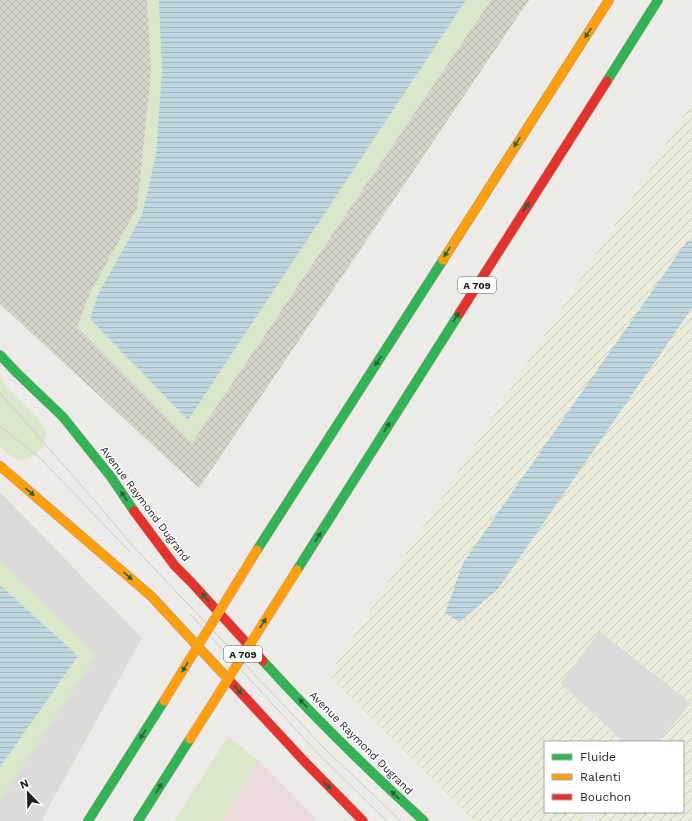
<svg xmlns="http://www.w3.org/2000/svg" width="692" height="821" viewBox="0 0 692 821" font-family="'Work Sans',sans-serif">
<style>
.residential{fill:#dcdbd9}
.commercial{fill:#eadddb}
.construction{fill:url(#construction-cross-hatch)}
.farmland{fill:url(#farmland-furrows)}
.grass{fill:#dae7ca}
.water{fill:url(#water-rules)}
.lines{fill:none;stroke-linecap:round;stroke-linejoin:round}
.fast-casing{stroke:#a19887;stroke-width:10}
.slow-casing{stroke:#a19887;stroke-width:10}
.jam-casing{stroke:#a19887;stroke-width:10}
.fast{stroke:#30b455;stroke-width:9}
.slow{stroke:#ff9f0a;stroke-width:9}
.jam{stroke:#e5322d;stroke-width:9}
.tram{stroke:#cbcbca;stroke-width:1}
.slow-bridge-casing{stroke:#bfa2aa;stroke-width:10;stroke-linecap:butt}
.slow-bridge{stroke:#ff9f0a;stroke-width:9}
.oneway{fill:#276237}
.labels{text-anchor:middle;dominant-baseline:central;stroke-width:3;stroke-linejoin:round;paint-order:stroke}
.shield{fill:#fff;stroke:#626262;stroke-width:1}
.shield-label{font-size:10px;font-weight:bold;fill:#1f1f1f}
.street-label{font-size:11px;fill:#1f1f1f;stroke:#fff}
</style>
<defs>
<pattern id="construction-cross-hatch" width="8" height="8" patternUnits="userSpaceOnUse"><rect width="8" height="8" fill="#d6d5ca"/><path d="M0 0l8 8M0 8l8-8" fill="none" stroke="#b7b6ad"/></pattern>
<pattern id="farmland-furrows" width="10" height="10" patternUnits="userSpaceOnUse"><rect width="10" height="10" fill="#ebecdc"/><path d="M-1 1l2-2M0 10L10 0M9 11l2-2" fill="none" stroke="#c9cabc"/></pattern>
<pattern id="water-rules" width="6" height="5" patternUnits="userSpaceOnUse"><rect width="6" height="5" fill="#bed7de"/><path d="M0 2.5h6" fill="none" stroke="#a3b8be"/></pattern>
</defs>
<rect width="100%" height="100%" fill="#edebe8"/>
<g class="residential">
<polygon points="0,492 142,638 41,821 0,821"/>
<polygon points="599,631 691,703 659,742 623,742 560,683"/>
</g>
<polygon class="commercial" points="258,760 315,818 319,821 222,821"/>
<polygon class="construction" points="0,0 529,0 199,488 0,304"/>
<polygon class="farmland" points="692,103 692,821 595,821 602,812 683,812 683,742 659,742 691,703 600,631 561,683 623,742 545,742 545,812 587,812 580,821 475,821 329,675"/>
<g class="grass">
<polygon points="147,0 491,0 192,443 77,327 90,293 137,208 151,72"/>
<polygon points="0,377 6,386 39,419 46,431 43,447 38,453 30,458 21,460 15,458 8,454 0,446"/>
<polygon points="0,560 97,655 0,801"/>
<polygon points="228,737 258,760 222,821 174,821"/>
</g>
<g class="water">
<polygon points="159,0 466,0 188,420 90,319 97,297 142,215 156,155 162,70"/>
<polygon points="687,241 692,241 692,308 498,589 460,622 445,613 463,563"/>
<polygon points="0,585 78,656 0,767"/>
</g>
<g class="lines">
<g class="fast-casing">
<g id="fast">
<polyline points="607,81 658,0"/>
<polyline points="0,355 17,373 63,417 111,477 134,511"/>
<polyline points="257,550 443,260"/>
<polyline points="297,570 459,314"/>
<path d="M263 661C314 717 368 770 424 821"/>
<polyline points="88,821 164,701"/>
<polyline points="138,821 190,739"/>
</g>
</g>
<g class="slow-casing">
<g id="slow">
<polyline points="443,260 609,0"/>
<polyline points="0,466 151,596 229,680"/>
</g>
</g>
<g class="jam-casing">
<g id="jam">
<polyline points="459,314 607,81"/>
<polyline points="134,511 175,566 191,582 263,661"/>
<polyline points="229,680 304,761 363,821"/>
</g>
</g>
<use href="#fast" class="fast"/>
<use href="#slow" class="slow"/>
<use href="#jam" class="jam"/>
<g class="tram">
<polyline points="0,393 95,501 131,544 327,751 401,821"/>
<polyline points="0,426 41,459 130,552"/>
<polyline points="190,614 321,757 387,821"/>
</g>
<g class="slow-bridge-casing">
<g id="slow-bridge">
<polyline points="164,701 257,550"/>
<polyline points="190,739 297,570"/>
</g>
</g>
<use href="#slow-bridge" class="slow-bridge"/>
</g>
<defs><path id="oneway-solid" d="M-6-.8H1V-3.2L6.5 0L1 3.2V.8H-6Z"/></defs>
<g class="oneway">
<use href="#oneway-solid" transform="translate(588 33) rotate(123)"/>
<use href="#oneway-solid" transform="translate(517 142) rotate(123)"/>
<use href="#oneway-solid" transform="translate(526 207) rotate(-57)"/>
<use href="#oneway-solid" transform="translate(447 252) rotate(122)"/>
<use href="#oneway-solid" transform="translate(456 317) rotate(-58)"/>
<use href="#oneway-solid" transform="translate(378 361) rotate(123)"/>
<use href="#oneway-solid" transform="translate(387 427) rotate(-58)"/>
<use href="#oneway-solid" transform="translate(30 492) rotate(41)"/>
<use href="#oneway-solid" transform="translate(124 496) rotate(-124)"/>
<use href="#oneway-solid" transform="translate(318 537) rotate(-58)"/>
<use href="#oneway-solid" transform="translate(128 576) rotate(41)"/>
<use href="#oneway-solid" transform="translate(205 597) rotate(-132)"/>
<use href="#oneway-solid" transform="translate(263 623) rotate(-58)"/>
<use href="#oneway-solid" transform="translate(185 667) rotate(122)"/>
<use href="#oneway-solid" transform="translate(238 690) rotate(47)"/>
<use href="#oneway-solid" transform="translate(303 703) rotate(-134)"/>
<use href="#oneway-solid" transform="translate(143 734) rotate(122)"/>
<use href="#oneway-solid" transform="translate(327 785) rotate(46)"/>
<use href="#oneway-solid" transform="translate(159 788) rotate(-58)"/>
<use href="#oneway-solid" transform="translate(395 795) rotate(-137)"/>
</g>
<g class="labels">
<g class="shield">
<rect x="458" y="277" width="38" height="16" rx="3"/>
<rect x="224" y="646" width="38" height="16" rx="3"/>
</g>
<g class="shield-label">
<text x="477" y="285">A 709</text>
<text x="243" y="654">A 709</text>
</g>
<g class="street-label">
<text transform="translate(145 504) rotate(53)">Avenue Raymond Dugrand</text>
<text transform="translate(361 743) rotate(45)">Avenue Raymond Dugrand</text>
</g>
</g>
<rect x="544" y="741" width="140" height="72" fill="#ffffff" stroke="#a5a5a5"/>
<rect x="552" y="754" width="20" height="6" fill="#30b455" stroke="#a5a5a5"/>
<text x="580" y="761" font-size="12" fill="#1f1f1f">Fluide</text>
<rect x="552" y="774" width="20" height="6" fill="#ff9f0a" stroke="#a5a5a5"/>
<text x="580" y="781" font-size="12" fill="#1f1f1f">Ralenti</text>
<rect x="552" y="794" width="20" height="6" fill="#e5322d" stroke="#a5a5a5"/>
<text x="580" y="801" font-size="12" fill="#1f1f1f">Bouchon</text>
<g transform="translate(28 793) rotate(337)" stroke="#ffffff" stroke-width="3" paint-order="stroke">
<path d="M0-3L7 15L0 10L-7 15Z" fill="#1f1f1f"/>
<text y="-6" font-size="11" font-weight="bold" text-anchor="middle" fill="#1f1f1f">N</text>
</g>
</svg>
